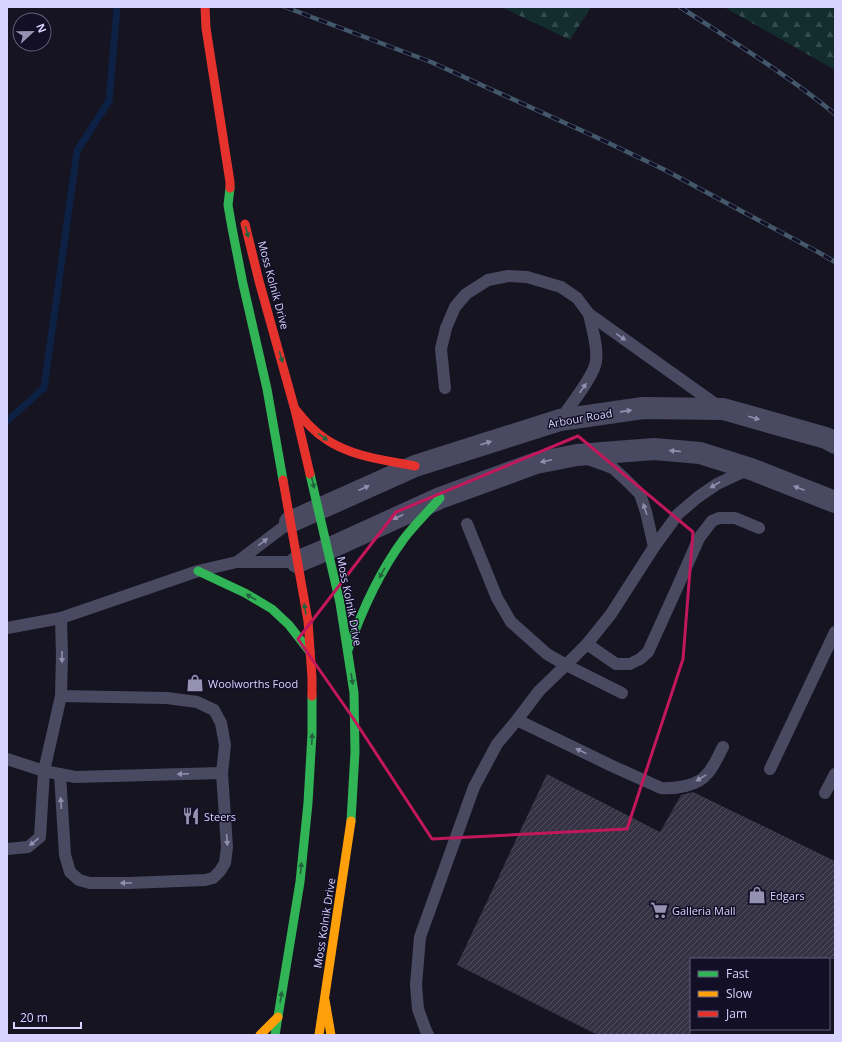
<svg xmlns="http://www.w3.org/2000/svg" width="842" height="1042" viewBox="0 0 842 1042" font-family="'Open Sans',sans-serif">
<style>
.forest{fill:url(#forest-firs)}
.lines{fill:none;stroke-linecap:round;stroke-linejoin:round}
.stream{stroke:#0d2144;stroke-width:7}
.building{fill:url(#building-hatch)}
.lane{stroke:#4a4962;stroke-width:12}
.street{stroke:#4a4962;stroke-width:22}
.fast{stroke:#30b455;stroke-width:9}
.slow{stroke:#ff9f0a;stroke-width:9}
.jam{stroke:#e5322d;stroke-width:9}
.rail-casing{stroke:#43596b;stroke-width:4.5}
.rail{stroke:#130f26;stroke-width:3;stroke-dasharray:9;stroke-linecap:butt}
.oneway{fill:#22623e}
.oneway2{fill:#928eb0}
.marked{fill:none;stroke:#c2185b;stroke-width:3;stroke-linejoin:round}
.labels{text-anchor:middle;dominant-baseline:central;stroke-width:3;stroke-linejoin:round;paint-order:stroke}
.street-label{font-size:11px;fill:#d9d4ff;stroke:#130f26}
.poi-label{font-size:11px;fill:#d9d4ff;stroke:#130f26;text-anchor:start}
</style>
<defs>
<pattern id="forest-firs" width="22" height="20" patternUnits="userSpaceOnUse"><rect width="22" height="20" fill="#132c2d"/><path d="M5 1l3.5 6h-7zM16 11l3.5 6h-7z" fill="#354a4c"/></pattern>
<pattern id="building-hatch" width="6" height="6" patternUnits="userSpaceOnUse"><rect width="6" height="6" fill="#343243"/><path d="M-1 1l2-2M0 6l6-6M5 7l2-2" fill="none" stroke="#514f5f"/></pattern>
</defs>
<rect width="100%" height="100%" fill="#161421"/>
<g class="forest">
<polygon points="501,7 591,7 570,40"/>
<polygon points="724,7 835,7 835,70"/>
</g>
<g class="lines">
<polyline class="stream" points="7,421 44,388 77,151 109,101 117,7"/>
</g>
<polygon class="building" points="547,774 660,832 681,795 693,792 835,861 835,959 691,959 691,1035 598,1035 457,965"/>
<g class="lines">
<g class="lane">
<polyline points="445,388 441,349 446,328 455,307 466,294 488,280 508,276 527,277 561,287 577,298 589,314 718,406"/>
<path d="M560 420C569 407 595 375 596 361 598 346 592 329 589 314"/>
<polyline points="588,459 613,468 626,480 640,494 646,512 654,547"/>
<polyline points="467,524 497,598 511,622 547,654 566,665 587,644 611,614 654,547 678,514 698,497 717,484 749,469"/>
<polyline points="237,562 290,522"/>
<polyline points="7,628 61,618 198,571 237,562 297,562"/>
<polyline points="587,644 616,664 630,664 640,659 648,652 681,579 699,538 712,521 719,518 735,518 759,528"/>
<path d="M517 720 610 765 661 788C675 789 698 786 707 774 714 767 718 756 723 747"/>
<polyline points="7,759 44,771 61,696 62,655 61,618"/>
<polyline points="770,769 835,632"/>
<polyline points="60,774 65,855 70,872 79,880 90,883 129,883 205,880 213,878 220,871 225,863 227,847 222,773 225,745 221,723 214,710 197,702 167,698 61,696"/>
<polyline points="825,793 835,774"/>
<polyline points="7,849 28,847 40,837 44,771 75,777 222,773"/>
<polyline points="428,1035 426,1031 418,1009 416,985 420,937 474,787 497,744 517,720 539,691 566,665 622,693"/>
</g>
<g class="street">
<polyline points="290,522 415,466 560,420 643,408 723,409 826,438 835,443"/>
<polyline points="297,562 328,549 440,498 536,463 577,455 654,449 700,453 751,469 835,502"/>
</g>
<g class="fast">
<polyline points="230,188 228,205 232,228 243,284 267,389 283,480"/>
<polyline points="310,474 340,603 354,693 355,752 351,821"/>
<polyline points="198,571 245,593 272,609 289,625 310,652"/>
<path d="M348 650C362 610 378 574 403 540 414 525 428 512 440 498"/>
<polyline points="275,1035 300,882 308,803 312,734 312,696"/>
</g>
<g class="slow">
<polyline points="325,1000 331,1035"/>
<polyline points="260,1035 278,1017"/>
<polyline points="319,1035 351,821"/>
</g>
<g class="jam">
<polyline points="205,7 206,28 230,182 230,188"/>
<polyline points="245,224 259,281 295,410 310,474"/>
<path d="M296 410C305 421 314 432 327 440 353 457 385 460 415 466"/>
<polyline points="283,480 308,621 312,678 312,696"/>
</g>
<g class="rail-casing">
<g id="rail">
<polyline points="285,7 431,62 598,138 663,169 818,252 835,262"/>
<path d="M680 7C732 41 786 74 835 114"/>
</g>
</g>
<use href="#rail" class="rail"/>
</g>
<defs><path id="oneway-solid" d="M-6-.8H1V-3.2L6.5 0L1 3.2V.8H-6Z"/></defs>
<g class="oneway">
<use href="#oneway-solid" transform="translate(247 232) rotate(76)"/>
<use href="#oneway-solid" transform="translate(281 357) rotate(74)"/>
<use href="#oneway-solid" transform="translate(323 437) rotate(36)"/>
<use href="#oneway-solid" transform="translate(313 483) rotate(77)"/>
<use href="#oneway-solid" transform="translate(382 573) rotate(119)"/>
<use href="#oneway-solid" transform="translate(251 597) rotate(-150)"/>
<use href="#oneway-solid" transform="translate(305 609) rotate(-100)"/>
<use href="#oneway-solid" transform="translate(352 679) rotate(81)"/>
<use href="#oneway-solid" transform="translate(312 739) rotate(-87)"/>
<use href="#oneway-solid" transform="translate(301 868) rotate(-85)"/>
<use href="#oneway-solid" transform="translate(281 997) rotate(-81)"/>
</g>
<g class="oneway2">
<use href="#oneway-solid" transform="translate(621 337) rotate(35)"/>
<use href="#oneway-solid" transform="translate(583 388) rotate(-55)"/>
<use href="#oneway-solid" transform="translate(626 411) rotate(-8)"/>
<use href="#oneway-solid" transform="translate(754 418) rotate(16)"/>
<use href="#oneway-solid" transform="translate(486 443) rotate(-18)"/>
<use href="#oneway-solid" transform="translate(675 451) rotate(-175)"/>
<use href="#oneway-solid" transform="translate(546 461) rotate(168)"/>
<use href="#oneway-solid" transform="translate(715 485) rotate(149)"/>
<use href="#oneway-solid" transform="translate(364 488) rotate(-24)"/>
<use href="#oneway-solid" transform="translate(799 488) rotate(-159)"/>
<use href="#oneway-solid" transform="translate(645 509) rotate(-108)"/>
<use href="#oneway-solid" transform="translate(398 517) rotate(155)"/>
<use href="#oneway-solid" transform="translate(263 542) rotate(-37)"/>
<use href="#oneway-solid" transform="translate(62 657) rotate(90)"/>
<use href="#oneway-solid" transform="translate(581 751) rotate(-154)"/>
<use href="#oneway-solid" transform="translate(183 774) rotate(178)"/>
<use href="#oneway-solid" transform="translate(701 778) rotate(148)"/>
<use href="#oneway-solid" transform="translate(61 803) rotate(-94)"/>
<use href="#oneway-solid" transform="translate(227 840) rotate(86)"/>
<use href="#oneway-solid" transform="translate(34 842) rotate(141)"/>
<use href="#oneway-solid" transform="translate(126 883) rotate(180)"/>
</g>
<path class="marked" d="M578 436 693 532 683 659 627 829 432 839 353 718 298 639 396 512Z"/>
<defs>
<g id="shop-bare" transform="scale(1.38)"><path d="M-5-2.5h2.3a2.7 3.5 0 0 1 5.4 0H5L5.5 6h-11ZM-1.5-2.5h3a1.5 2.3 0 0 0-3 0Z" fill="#9591b1" stroke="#130f26" stroke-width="2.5" paint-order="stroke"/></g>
<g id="restaurant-bare" transform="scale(1.38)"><path d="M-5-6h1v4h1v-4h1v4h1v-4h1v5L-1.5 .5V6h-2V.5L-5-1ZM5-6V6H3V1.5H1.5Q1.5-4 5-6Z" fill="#9591b1" stroke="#130f26" stroke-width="2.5" paint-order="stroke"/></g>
<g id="supermarket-bare" transform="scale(1.38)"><path d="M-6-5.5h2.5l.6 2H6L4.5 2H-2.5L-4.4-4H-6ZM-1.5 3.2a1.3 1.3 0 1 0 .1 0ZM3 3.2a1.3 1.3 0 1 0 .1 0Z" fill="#9591b1" stroke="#130f26" stroke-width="2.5" paint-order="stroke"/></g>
</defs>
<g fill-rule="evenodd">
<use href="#shop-bare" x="195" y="683"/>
<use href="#restaurant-bare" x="191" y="816"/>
<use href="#shop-bare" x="757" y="895"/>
<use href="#supermarket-bare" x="659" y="910"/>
</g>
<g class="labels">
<g class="street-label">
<text transform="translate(274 285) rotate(75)">Moss Kolnik Drive</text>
<text transform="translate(580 418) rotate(-10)">Arbour Road</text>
<text transform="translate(350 601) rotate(79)">Moss Kolnik Drive</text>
<text transform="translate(324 923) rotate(-81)">Moss Kolnik Drive</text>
</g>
<g class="poi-label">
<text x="208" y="683">Woolworths Food</text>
<text x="204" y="816">Steers</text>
<text x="770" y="895">Edgars</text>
<text x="672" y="910">Galleria Mall</text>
</g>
</g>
<rect width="842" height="1042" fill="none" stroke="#d9d4ff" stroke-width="16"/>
<rect x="690" y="958" width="140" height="72" fill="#130f26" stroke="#625e7d"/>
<rect x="698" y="971" width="20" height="6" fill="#30b455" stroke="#625e7d"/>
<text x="726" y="978" font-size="12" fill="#d9d4ff">Fast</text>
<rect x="698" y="991" width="20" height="6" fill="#ff9f0a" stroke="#625e7d"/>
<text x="726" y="998" font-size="12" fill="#d9d4ff">Slow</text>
<rect x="698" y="1011" width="20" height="6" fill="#e5322d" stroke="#625e7d"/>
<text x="726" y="1018" font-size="12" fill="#d9d4ff">Jam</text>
<g transform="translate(32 32) rotate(68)"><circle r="19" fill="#130f26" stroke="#625e7d"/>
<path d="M0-3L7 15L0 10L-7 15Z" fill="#9591b1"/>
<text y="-6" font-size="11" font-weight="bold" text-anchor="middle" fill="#d9d4ff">N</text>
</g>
<path d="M14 1022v6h67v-6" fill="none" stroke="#d9d4ff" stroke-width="2"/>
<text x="20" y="1022" font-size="12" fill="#d9d4ff" stroke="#130f26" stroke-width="3" paint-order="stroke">20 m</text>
</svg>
